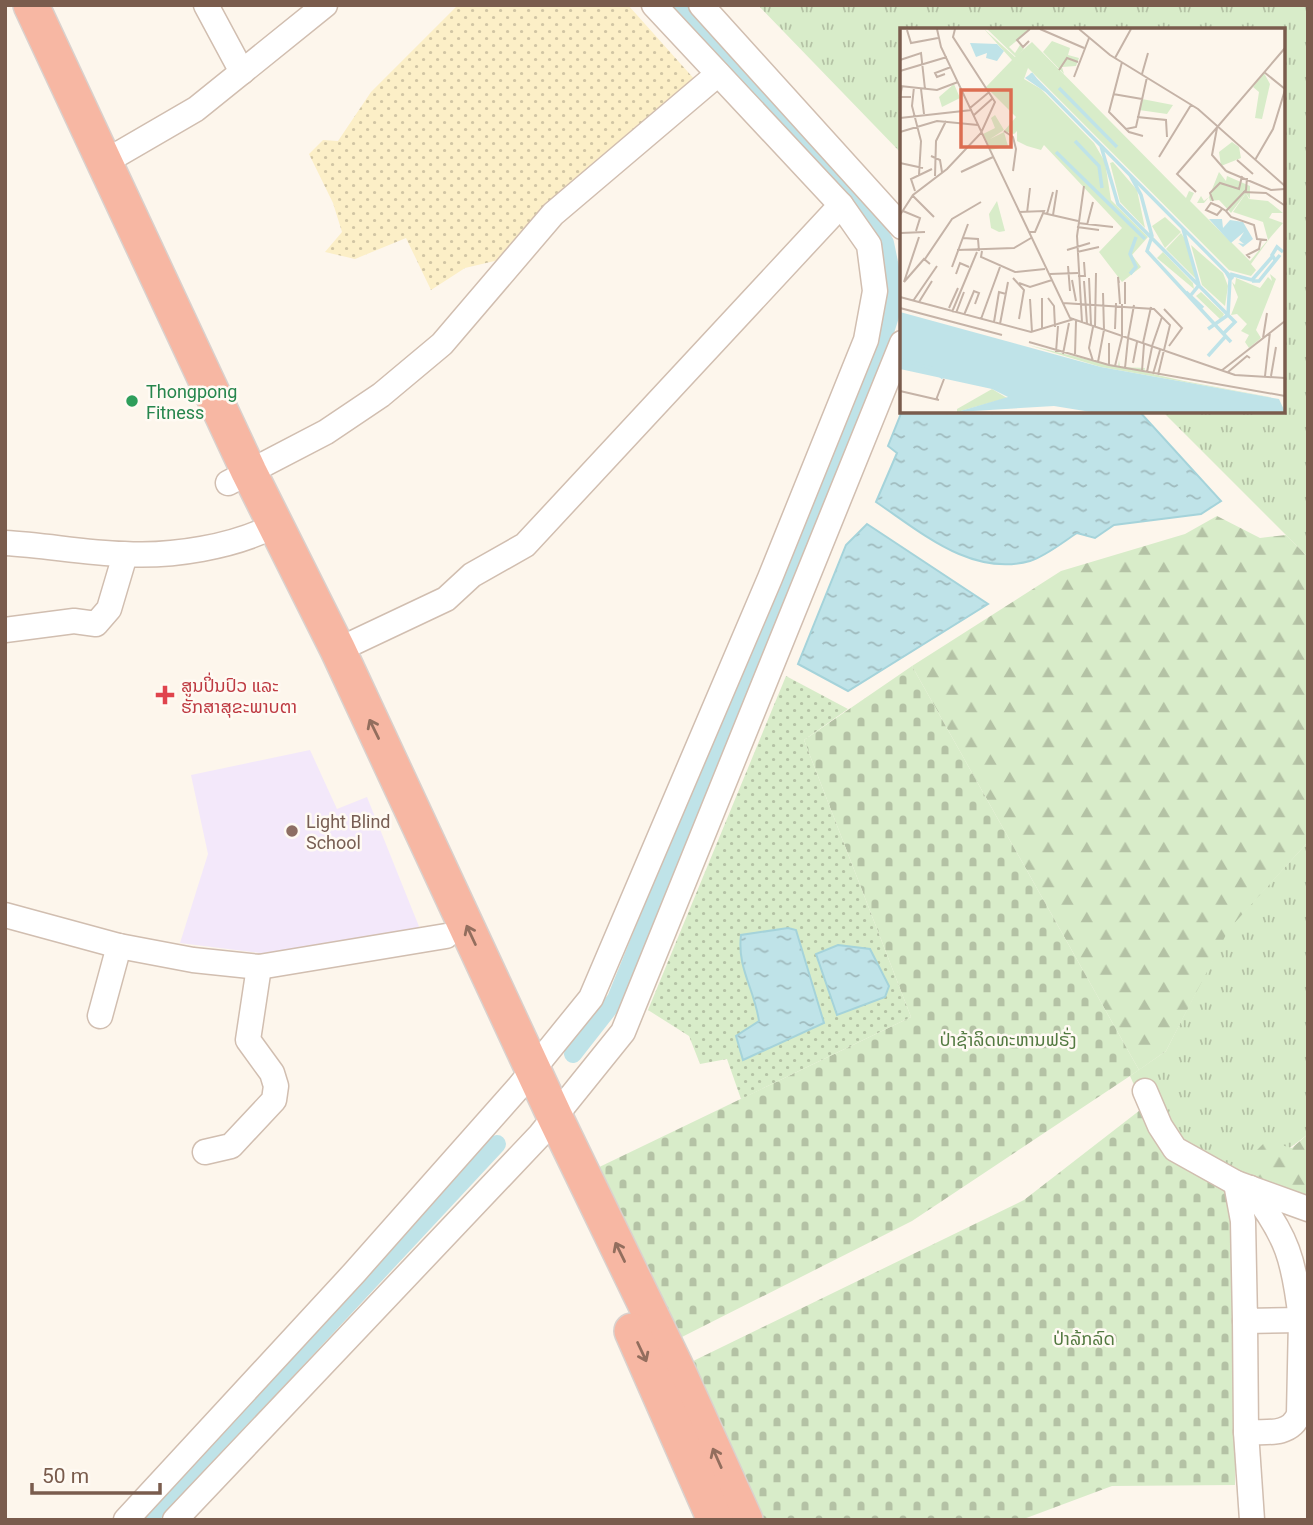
<svg xmlns="http://www.w3.org/2000/svg" width="1313" height="1525" viewBox="0 0 1313 1525" font-family="Roboto,'Noto Sans Lao',sans-serif">
<style>
.education{fill:#f3e8fa}
.grass{fill:url(#grass-tufts)}
.forest{fill:url(#forest-firs)}
.sand{fill:url(#sand-dots)}
.cemetery{fill:url(#cemetery-stones)}
.garden{fill:url(#garden-dots)}
.water{fill:url(#water-ripples);stroke:#a5d3da;stroke-width:2}
.lines{fill:none;stroke-linecap:round;stroke-linejoin:round}
.canal{stroke:#bfe3e8;stroke-width:18}
.minor-casing{stroke:#d1beb0;stroke-width:27}
.highway-casing{stroke:#dad1cd;stroke-width:38}
.minor{stroke:#fff;stroke-width:24}
.highway{stroke:#f7b7a3;stroke-width:35}
.oneway{stroke:#936e5e}
.leisure-dot{fill:#2e9e5b;stroke:#fffaf3;stroke-width:2.5}
.health-dot{fill:#e0444e;stroke:#fffaf3;stroke-width:2.5}
.education-dot{fill:#8d6e63;stroke:#fffaf3;stroke-width:2.5}
.labels{text-anchor:middle;dominant-baseline:central;stroke-width:5;stroke-linejoin:round;paint-order:stroke}
.leisure-label{font-size:18px;fill:#27864d;stroke:#fffaf3;text-anchor:start}
.health-label{font-size:18px;fill:#be3a42;stroke:#fffaf3;text-anchor:start}
.education-label{font-size:18px;fill:#785e54;stroke:#fffaf3;text-anchor:start}
.park-label{font-size:18px;fill:#537a41;stroke:#fffaf3}
.inset-river{fill:none;stroke:#bfe3e8;stroke-width:3.5}
.inset-road{fill:none;stroke:#c5b3a7;stroke-width:2}
.view{fill:#dc6d51;fill-opacity:0.15;stroke:#dc6d51;stroke-width:3.5}
.inset-edge{fill:none;stroke:#7a5c4d;stroke-width:3.5}
</style>
<defs>
<pattern id="grass-tufts" width="24" height="20" patternUnits="userSpaceOnUse" patternTransform="scale(1.75)"><rect width="24" height="20" fill="#d8ecc9"/><path d="M3 7l-1-3M5 7V3M7 7l1-3M15 17l-1-3M17 17v-4M19 17l1-3" fill="none" stroke="#b4c2a5"/></pattern>
<pattern id="forest-firs" width="22" height="20" patternUnits="userSpaceOnUse" patternTransform="scale(1.75)"><rect width="22" height="20" fill="#d8ecc9"/><path d="M5 1l3.5 6h-7zM16 11l3.5 6h-7z" fill="#b4c2a5"/></pattern>
<pattern id="sand-dots" width="8" height="8" patternUnits="userSpaceOnUse" patternTransform="scale(1.75)"><rect width="8" height="8" fill="#fcefc7"/><path d="M2 2h.1M6 6h.1" fill="none" stroke="#d1c5a4" stroke-width="1.8" stroke-linecap="round"/></pattern>
<pattern id="cemetery-stones" width="16" height="16" patternUnits="userSpaceOnUse" patternTransform="scale(1.75)"><rect width="16" height="16" fill="#d8ecc9"/><path d="M2 7V4a2 2 0 0 1 4 0v3zM10 15v-3a2 2 0 0 1 4 0v3z" fill="#b4c2a5"/></pattern>
<pattern id="garden-dots" width="8" height="8" patternUnits="userSpaceOnUse" patternTransform="scale(1.75)"><rect width="8" height="8" fill="#d8ecc9"/><path d="M2 2h.1M6 6h.1" fill="none" stroke="#b4c2a5" stroke-width="1.8" stroke-linecap="round"/></pattern>
<pattern id="water-ripples" width="26" height="14" patternUnits="userSpaceOnUse" patternTransform="scale(1.75)"><rect width="26" height="14" fill="#bfe3e8"/><path d="M2 4q2-2 4 0t4 0M15 11q2-2 4 0t4 0" fill="none" stroke="#a0bbbe"/></pattern>
</defs>
<rect width="100%" height="100%" fill="#fdf6ec"/>
<polygon class="education" points="310,750 337,809 367,797 420,929 269,954 180,943 208,854 191,775"/>
<g class="grass">
<polygon points="758,5 1308,5 1308,557 1162,411 1283,411 1283,30 902,30 902,154"/>
<path d="M1308 842V1134C1285 1154 1256 1165 1236 1188L1144 1107 1130 1076 1166 1051 1228 929Z"/>
</g>
<g class="forest">
<polygon points="1217,516 1260,538 1286,535 1308,557 1308,842 1229,929 1166,1051 1139,1070 912,666 1061,571 1185,534"/>
<polygon points="1308,1134 1308,1198 1247,1176 1251,1156 1266,1141 1292,1148"/>
</g>
<polygon class="sand" points="458,5 628,5 696,81 503,259 465,268 431,290 406,238 355,259 325,252 342,232 333,203 309,154 323,140 338,141 371,92"/>
<g class="cemetery">
<polygon points="912,666 1139,1070 912,1221 674,1341 591,1171 911,1017 804,740"/>
<polygon points="1144,1107 1236,1188 1235,1485 1112,1486 1021,1520 759,1520 685,1365 1024,1200"/>
</g>
<polygon class="garden" points="786,676 848,709 804,740 911,1017 741,1099 727,1059 700,1064 689,1036 648,1010"/>
<g class="water">
<path d="M902 411H1139L1221 501 1201 514 1114 525 1095 538 1077 533C1063 542 1046 556 1030 561 971 577 921 532 876 502L897 453 888 446Z"/>
<polygon points="867,524 988,604 848,691 798,664 846,545"/>
<path d="M788 928 796 930 824 1023 743 1060 736 1036 759 1021C754 988 737 968 741 935Z"/>
<polygon points="838,945 870,949 889,986 885,997 837,1015 816,954"/>
</g>
<g class="lines">
<g class="canal">
<polyline points="573,1054 616,999 878,354 896,297 885,243 858,196 679,5"/>
<polyline points="147,1520 497,1144"/>
</g>
<g class="minor-casing">
<g id="minor">
<polyline points="206,5 242,72"/>
<polyline points="701,5 902,227"/>
<polyline points="103,163 196,109 325,5"/>
<polyline points="228,483 326,432 381,395 442,344 553,214 718,74"/>
<path d="M5 543C45 545 84 553 124 554 172 557 233 547 276 525"/>
<polyline points="5,630 74,621 96,624 109,609 125,555"/>
<polyline points="338,650 446,599 472,575 525,545 841,205"/>
<polyline points="5,915 119,946 193,960 259,967 446,936"/>
<polyline points="100,1016 119,946"/>
<polyline points="1145,1091 1160,1126 1175,1149 1236,1183 1308,1209"/>
<polyline points="205,1152 231,1146 274,1100 276,1086 272,1073 248,1040 259,967"/>
<path d="M1236 1183 1243 1221 1245 1321 1301 1320C1294 1260 1288 1237 1250 1188"/>
<path d="M1245 1321 1246 1432C1267 1432 1291 1436 1299 1414L1301 1320"/>
<polyline points="1246,1432 1252,1520"/>
<polyline points="126,1520 355,1272 518,1088 591,998 770,578 866,340 875,291 869,245 841,205 654,5"/>
<polyline points="175,1520 540,1135 623,1032 902,343"/>
</g>
</g>
<g class="highway-casing">
<g id="highway">
<polyline points="31,5 249,472 338,650 555,1117 675,1365 745,1520"/>
<polyline points="632,1331 715,1520"/>
</g>
</g>
<use href="#minor" class="minor"/>
<use href="#highway" class="highway"/>
</g>
<defs><path id="oneway-shaft" d="M-6 0H5M1.5-3L5.5 0L1.5 3" fill="none" stroke-width="1.6" stroke-linecap="round" stroke-linejoin="round" transform="scale(1.75)"/></defs>
<g class="oneway">
<use href="#oneway-shaft" transform="translate(374 729) rotate(-116)"/>
<use href="#oneway-shaft" transform="translate(471 935) rotate(-115)"/>
<use href="#oneway-shaft" transform="translate(620 1252) rotate(-116)"/>
<use href="#oneway-shaft" transform="translate(642 1352) rotate(65)"/>
<use href="#oneway-shaft" transform="translate(717 1458) rotate(-114)"/>
</g>
<circle class="leisure-dot" cx="132" cy="401" r="7"/>
<path class="health-dot" d="M161.5 684.5h7v7h7v7h-7v7h-7v-7h-7v-7h7z"/>
<circle class="education-dot" cx="292" cy="831" r="7"/>
<g class="labels">
<g class="leisure-label">
<text x="146" y="391">Thongpong<tspan x="146" dy="21">Fitness</tspan></text>
</g>
<g class="health-label">
<text x="181" y="685">ສູນປິ່ນປົວ ແລະ<tspan x="181" dy="21">ຮັກສາສຸຂະພາບຕາ</tspan></text>
</g>
<g class="education-label">
<text x="306" y="821">Light Blind<tspan x="306" dy="21">School</tspan></text>
</g>
<g class="park-label">
<text x="1008" y="1039">ປ່າຊ້າລິດທະຫານຟຣັ່ງ</text>
<text x="1084" y="1338">ປ່າລ້ກລົດ</text>
</g>
</g>
<g transform="translate(900 28)">
<rect width="385" height="385" fill="#fdf6ec"/>
<path d="M84 1 115 29 132 14 286 170 289 163 294 165 290 173 350 233 372 207 351 236 356 242 351 248 329 242 128 40 124 51 141 61 194 115 205 134 211 172 248 209 232 227 241 239 222 254 199 224 222 200 144 117 141 122 127 118 117 113V103L114 106 104 103 116 89 86 59 112 32ZM364 45 370 56 362 91 355 90 359 64 353 59ZM242 71 273 77 267 86 239 82ZM332 114 339 119 341 130 321 138 319 124ZM213 134 237 162 245 200 220 174 210 135ZM265 189 281 204 265 220 252 198ZM281 205 285 211 296 251 266 221ZM291 217 323 245 328 258 325 278 302 257ZM263 224 293 255 294 261 257 230ZM370 246 376 251 356 302 361 310 349 320 345 314 349 307 341 303 347 296 337 286 331 287 338 269 332 254 335 257 336 250 360 260 368 249 372 253ZM301 264 324 286 321 292 296 268ZM128 317 218 339 219 332 220 339 245 340 244 344 284 353 385 372 201 339ZM92 361 107 370 57 384V381Z" fill="#d8ecc9"/>
<path d="M54 56 60 70 42 79 39 69ZM319 144 326 153 327 148 350 158V171L346 165 331 185 319 172 310 173 309 169 304 175H297L301 168 304 173 309 169ZM97 173 105 203 99 204 91 200 89 186Z" fill="#d8ecc9"/>
<path d="M346 165 349 171 368 173 383 185H372L369 190 383 195 368 212 363 194 333 184Z" fill="#d8ecc9"/>
<path d="M152 13 170 20 168 27 179 30 176 38 162 39 164 46 143 24ZM95 87 104 102 90 111 104 104 108 118 91 122 83 106 95 100 91 90Z" fill="#d8ecc9"/>
<path d="M87 1H131L109 19 115 25 120 17 124 21 116 29Z" fill="#d8ecc9"/>
<path d="M70 15 97 16 104 23 97 33 86 30 87 25 76 29ZM309 191H322L323 200 330 192 343 194 353 211 343 219 338 215 344 216 339 212 344 204 331 215ZM0 284 201 339 379 371 385 384H191L154 378 57 384 108 369 92 361 0 341Z" fill="#bfe3e8"/>
<path class="inset-river" d="M130 46 333 251M136 52 132 47 128 50 147 63M159 60 217 119M175 113 199 138 202 160M201 118 218 176 335 294 323 306M156 124 245 211M230 147 241 167 252 208 247 223 331 314M283 201 299 257 291 267M375 232 372 227 377 219 383 224M230 246 236 239 230 226 236 209M330 246 352 252 372 229M352 253H359L380 227M286 264 303 280M308 301 328 287 330 251 326 244M308 328 325 309M0 331 31 340 43 350"/>
<path class="inset-road" d="M37 1 41 19 170 290 335 347 385 350M140 1 184 20M179 1 210 27 298 81 385 158M7 2 11 15 38 10M129 13 123 19 117 12 130 1M215 30 231 1M0 32 21 25 25 61M222 34 209 84 229 104 243 108M159 42 167 30 178 34M0 43 47 29M364 44 385 61M45 46 37 49 35 45 51 39M242 46 248 25M174 49 189 10M0 58 37 62 58 54M2 58 0 69H11M14 59 12 78 21 113 19 147M21 61 24 86M213 66 242 71M70 80 88 65M74 87 93 70M237 89 266 92 267 109M0 90 72 82M317 100 312 127 326 143M226 101 236 99 247 49M104 103 113 109 116 121 113 143M0 104 37 93 78 97M31 128 40 132 42 144M259 129 291 77M337 132 353 146M355 132 373 101 385 62M0 135 23 140M326 143 371 162 385 161M61 144 93 129M35 148 36 113 46 93M15 163 11 151 32 141M296 164 277 146 385 20M343 164 366 165 384 177M13 168 34 189M313 173 310 165 320 155 339 161 342 148M322 181 317 187 306 182 311 175 318 178 326 183 331 189 354 197 357 211 367 212M3 183 20 190 16 203M326 183 346 162 347 150M119 184 144 183 135 204H129M127 185 130 160M143 185 178 193M147 186 153 164M0 187 13 167 47 141 81 105 95 74 53 9 55 1M153 187 157 162M178 195 213 199M187 197 193 174M177 199 199 202M1 205 25 204M63 210 78 211 79 223M57 222 114 220 131 210M167 222 190 215M82 223 81 229 115 244 145 241M177 224 199 219M350 230 347 227 359 221 361 211M25 231 52 191 81 174M168 238 170 263M52 239 68 196M56 246 60 235 69 239M150 246 178 245M178 248H185L184 234M113 250 124 262 119 291M189 250 191 297M172 252 176 273M184 253 187 296M4 254 19 209M4 254 24 231 30 236M225 254V276M119 255 130 259 152 252M219 255 218 249 220 276M0 269 131 304 174 291M142 270V300M148 270 154 278 155 299M130 271 132 304M13 273 37 238M19 274 32 253M163 275 254 281 270 297 258 347M0 280 102 307M49 280 58 260M264 281 282 300 269 318M52 284 77 224M56 285 64 264M64 287 74 263 79 265 75 276M81 291 100 239M94 294 99 264 106 266M182 294 177 208 184 158M100 296 108 254M195 299 196 245M215 301 216 275M222 308V276M228 310 234 277M363 310 367 285M129 314 209 337 385 368M243 315 251 279M252 318 262 289M156 324 158 298M163 326 169 295M175 326 176 293M193 333 189 320 193 299M198 334 204 302 203 265M233 335 237 314M209 337V315M215 338 222 309M225 340 228 311M242 343 244 316M321 343 385 293M247 344 252 319M328 344 347 328 350 330M253 346 260 322M365 348 370 304M371 348 376 319M0 363 39 372M36 372 44 351"/>
<path class="view" d="M61 62H111V119H61Z"/>
<rect width="385" height="385" class="inset-edge"/>
</g>
<rect width="1313" height="1525" fill="none" stroke="#7a5c4d" stroke-width="14"/>
<path d="M32 1483v10h128v-10" fill="none" stroke="#7a5c4d" stroke-width="3.5"/>
<text x="42" y="1483" font-size="21" fill="#7a5c4d" stroke="#fffaf3" stroke-width="5" paint-order="stroke">50 m</text>
</svg>
